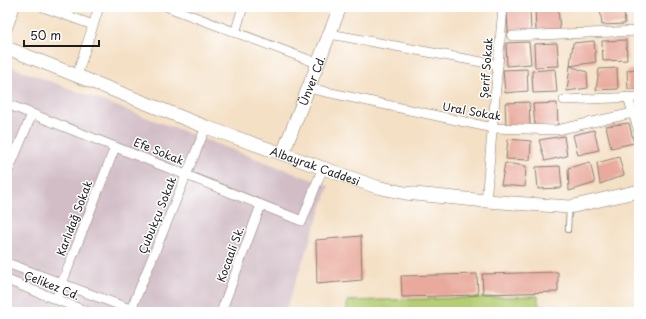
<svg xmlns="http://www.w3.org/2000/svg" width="646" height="319" viewBox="0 0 646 319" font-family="'Playpen Sans',sans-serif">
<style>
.industrial{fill:#d2bdc6}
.green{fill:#b5ce73;stroke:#687548}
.building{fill:#e9aa9d}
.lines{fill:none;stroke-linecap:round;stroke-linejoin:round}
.lane-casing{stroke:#887e70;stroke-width:6}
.street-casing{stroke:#887e70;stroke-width:10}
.secondary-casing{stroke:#887e70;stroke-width:14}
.lane{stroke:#fff;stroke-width:4.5}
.street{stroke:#fff;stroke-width:9}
.secondary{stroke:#fff;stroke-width:13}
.labels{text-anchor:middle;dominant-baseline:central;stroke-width:3;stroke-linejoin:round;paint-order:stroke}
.street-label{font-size:11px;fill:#1c1c1c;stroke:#fff}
</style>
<rect width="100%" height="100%" fill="#fff"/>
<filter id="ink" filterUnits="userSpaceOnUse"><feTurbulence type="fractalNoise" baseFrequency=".025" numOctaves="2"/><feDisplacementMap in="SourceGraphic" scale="8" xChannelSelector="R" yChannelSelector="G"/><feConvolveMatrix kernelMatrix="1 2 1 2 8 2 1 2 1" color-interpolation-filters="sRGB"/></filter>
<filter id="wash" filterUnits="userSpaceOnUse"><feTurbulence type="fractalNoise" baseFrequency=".012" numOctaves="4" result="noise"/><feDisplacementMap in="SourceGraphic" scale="16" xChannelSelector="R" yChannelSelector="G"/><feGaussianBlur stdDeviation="0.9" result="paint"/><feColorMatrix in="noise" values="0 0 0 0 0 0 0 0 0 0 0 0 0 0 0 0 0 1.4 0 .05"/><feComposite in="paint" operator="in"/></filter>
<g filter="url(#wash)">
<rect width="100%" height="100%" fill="#f4e0c5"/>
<polygon class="industrial" points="7,65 329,186 285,312 7,312"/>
<polygon class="green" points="538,296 538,304 550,312 347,312 347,301"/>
<g id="blocks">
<g class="building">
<polygon points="558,7 560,30 536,31 535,8"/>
<polygon points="600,7 624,7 625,24 602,25"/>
<polygon points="530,9 531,32 508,33 507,10"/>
<polygon points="626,40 627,60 603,61 602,41"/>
<polygon points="636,40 639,40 639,63 638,63"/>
<polygon points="594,41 596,62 570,66 573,43"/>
<polygon points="529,42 531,64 507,66 506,43"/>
<polygon points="557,43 559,66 535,67 534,44"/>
<polygon points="570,66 587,72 588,88 567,91"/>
<polygon points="617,68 618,89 596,90 599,69"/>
<polygon points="527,69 528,91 505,93 503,70"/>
<polygon points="555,69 557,92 533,93 532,71"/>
<polygon points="639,69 639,89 628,89 627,70"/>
<polygon points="529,102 530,125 506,126 505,103"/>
<polygon points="557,103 558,125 535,127 533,104"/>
<polygon points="629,123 634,143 611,148 606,126"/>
<polygon points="594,130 599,150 578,155 573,135"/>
<polygon points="564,136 567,156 545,161 539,140"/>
<polygon points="508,139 531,141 530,160 506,159"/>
<polygon points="619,157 624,175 600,184 597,163"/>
<polygon points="590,162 595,183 569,191 568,168"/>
<polygon points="505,163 526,166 525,187 501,185"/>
<polygon points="560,166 562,188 538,189 536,167"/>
<polygon points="361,236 362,280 317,284 316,240"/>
<polygon points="558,272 558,292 483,294 482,274"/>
<polygon points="477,274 478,295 402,297 401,276"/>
</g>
</g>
</g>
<g filter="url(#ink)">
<use href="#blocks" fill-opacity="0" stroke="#887e70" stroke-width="1"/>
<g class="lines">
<g class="lane-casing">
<polyline id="lane" points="568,230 569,208"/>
</g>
<g class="street-casing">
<g id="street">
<polyline points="43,7 93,25"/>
<polyline points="168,7 317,63"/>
<polyline points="7,30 15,7"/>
<polyline points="235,33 243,7"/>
<polyline points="330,34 498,65"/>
<polyline points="512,36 639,31"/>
<polyline points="77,75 99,7"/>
<polyline points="308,88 493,128 557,130 633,113"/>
<polyline points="628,97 639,132"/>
<polyline points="564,100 639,97"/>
<polyline points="7,104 302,221 323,167"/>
<polyline points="7,174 32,114"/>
<polyline points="486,201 503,7"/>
<polyline points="7,263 138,312"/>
<polyline points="7,280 88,312"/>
<polyline points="56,299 115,147"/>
<polyline points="130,312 206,127"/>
<polyline points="221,312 261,205"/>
</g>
</g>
<g class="secondary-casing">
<g id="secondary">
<path id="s1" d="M7 48 206 127 377 187 405 193 486 201 570 207 639 191"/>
<path id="s2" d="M283 153 340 7"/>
</g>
</g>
<use href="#lane" class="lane"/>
<use href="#street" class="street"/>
<use href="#secondary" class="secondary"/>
</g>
</g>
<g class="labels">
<g class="street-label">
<text transform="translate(486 68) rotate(-86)">Şerif Sokak</text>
<text stroke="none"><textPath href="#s2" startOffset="78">Ünver Cd.</textPath></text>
<text transform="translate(472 111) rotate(10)">Ural Sokak</text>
<text transform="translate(159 151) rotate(22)">Efe Sokak</text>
<text stroke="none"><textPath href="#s1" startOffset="330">Albayrak Caddesi</textPath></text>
<text transform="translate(157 215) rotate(-68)">Çubukçu Sokak</text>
<text transform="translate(74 218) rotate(-69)">Karlıdağ Sokak</text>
<text transform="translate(230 254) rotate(-70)">Kocaali Sk.</text>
<text transform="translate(52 285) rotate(22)">Çelikez Cd.</text>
</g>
</g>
<rect width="646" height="319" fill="none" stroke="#fff" stroke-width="24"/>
<path d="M24 40v6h75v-6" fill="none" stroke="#1c1c1c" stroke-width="2"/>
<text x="30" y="40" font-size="12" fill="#1c1c1c" stroke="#ffffff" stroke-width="3" paint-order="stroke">50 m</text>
</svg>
